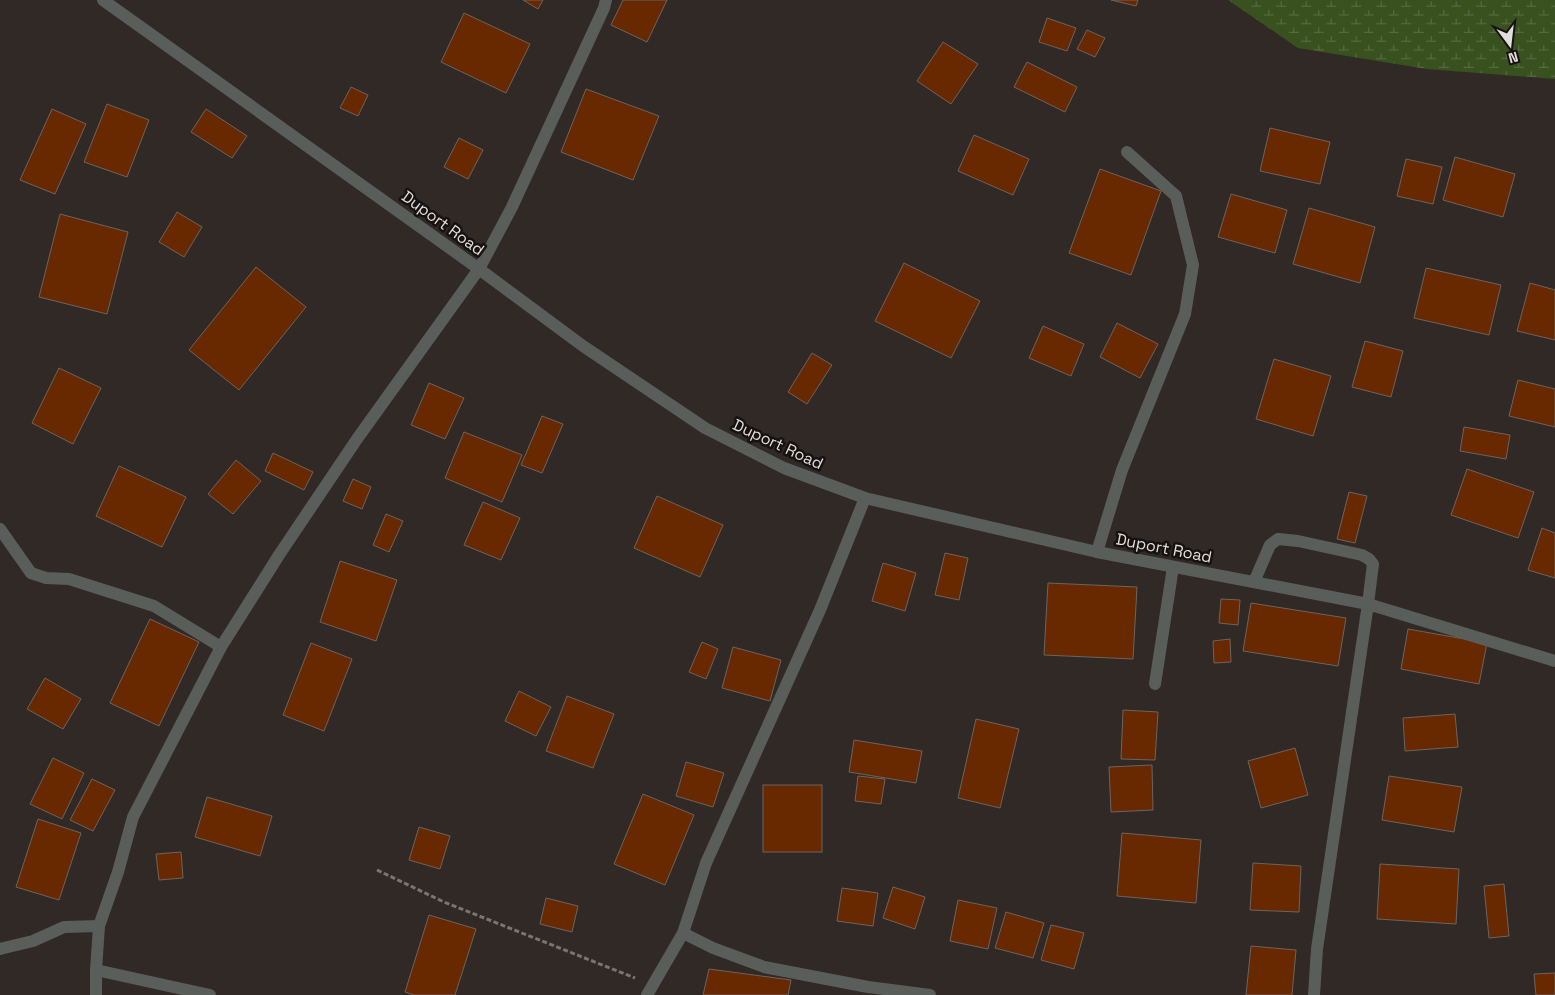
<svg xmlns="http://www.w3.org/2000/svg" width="1555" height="995" viewBox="0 0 1555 995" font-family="'Space Grotesk',sans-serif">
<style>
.wetland{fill:url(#wetland-marsh)}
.building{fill:#682800;stroke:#6c6460}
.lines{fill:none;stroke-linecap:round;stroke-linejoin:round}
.path{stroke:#7b7471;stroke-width:3;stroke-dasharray:5 2.5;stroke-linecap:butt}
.lane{stroke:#5a5e5b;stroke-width:12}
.street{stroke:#5a5e5b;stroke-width:12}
.labels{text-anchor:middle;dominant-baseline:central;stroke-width:5;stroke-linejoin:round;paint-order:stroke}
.street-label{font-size:16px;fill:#e3dedc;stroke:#161211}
</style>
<defs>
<pattern id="wetland-marsh" width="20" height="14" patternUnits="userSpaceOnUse" patternTransform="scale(1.25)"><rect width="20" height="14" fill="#38511f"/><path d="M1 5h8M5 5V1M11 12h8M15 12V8" fill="none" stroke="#556a3f"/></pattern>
</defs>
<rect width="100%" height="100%" fill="#302925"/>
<polygon class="wetland" points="1228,0 1555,0 1555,79 1427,69 1298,48"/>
<g class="building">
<polygon points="523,0 543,0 538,9"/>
<polygon points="623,0 667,0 647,42 611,25"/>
<polygon points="1111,0 1138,0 1136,6"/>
<polygon points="464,13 530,44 506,93 441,62"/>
<polygon points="1047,18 1076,28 1067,51 1039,42"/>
<polygon points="1087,30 1105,38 1095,57 1077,49"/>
<polygon points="943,42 978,64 951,104 917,81"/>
<polygon points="1027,62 1077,87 1065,112 1014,87"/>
<polygon points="351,87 368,95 358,116 340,108"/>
<polygon points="586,89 659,116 633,180 561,152"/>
<polygon points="107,104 149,120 127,177 84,162"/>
<polygon points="52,109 86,124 55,194 20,180"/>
<polygon points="206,109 247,136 232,158 191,132"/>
<polygon points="1270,128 1330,142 1320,184 1260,171"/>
<polygon points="974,135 1029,159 1013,195 958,171"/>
<polygon points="459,138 483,150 468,179 444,167"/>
<polygon points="1455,157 1515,174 1503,217 1443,200"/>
<polygon points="1406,159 1442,167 1433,204 1397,196"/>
<polygon points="1100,169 1161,191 1131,275 1069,253"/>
<polygon points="1231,194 1287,210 1275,253 1218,237"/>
<polygon points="1309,208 1375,227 1360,283 1293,264"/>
<polygon points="177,212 202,227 184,257 159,242"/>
<polygon points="60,214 128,232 107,314 39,297"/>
<polygon points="904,263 980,301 951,358 875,321"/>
<polygon points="256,267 306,307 239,390 189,350"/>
<polygon points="1426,268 1501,285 1489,335 1414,318"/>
<polygon points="1530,283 1555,290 1555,340 1517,331"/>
<polygon points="1117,323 1158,344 1140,378 1100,357"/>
<polygon points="1043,326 1084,344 1071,376 1029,358"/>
<polygon points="1365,341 1403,351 1391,397 1352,387"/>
<polygon points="812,353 832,365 807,404 788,392"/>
<polygon points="1274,359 1331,376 1313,436 1256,419"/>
<polygon points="59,368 101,388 73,444 32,423"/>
<polygon points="1518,380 1555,389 1555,427 1509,416"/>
<polygon points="429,383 464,398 445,439 411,425"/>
<polygon points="542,416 563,424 542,473 521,465"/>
<polygon points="1464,427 1510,435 1506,459 1460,451"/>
<polygon points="464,432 522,455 502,502 445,478"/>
<polygon points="273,453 313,472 304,490 265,471"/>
<polygon points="236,460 261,481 233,514 208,494"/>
<polygon points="119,466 186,497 162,547 96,516"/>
<polygon points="1467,469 1534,492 1518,538 1451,515"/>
<polygon points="353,479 371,487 362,509 343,501"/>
<polygon points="1349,492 1367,496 1355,543 1337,539"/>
<polygon points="657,496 723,525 700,577 634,548"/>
<polygon points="483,502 520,518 501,560 464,545"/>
<polygon points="386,514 403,521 389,552 373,545"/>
<polygon points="1542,528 1555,533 1555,578 1528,570"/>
<polygon points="945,553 968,558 959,600 935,595"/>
<polygon points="340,561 397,580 376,641 320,622"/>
<polygon points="883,563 916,573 905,611 872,601"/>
<polygon points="1048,583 1137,587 1133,659 1044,655"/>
<polygon points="1221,599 1240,600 1238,625 1219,623"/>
<polygon points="1251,603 1346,618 1338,666 1243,651"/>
<polygon points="150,619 199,642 159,726 110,703"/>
<polygon points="1408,629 1487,643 1479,684 1401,669"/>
<polygon points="1230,639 1231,662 1214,663 1213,641"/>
<polygon points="702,642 718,649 706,679 689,672"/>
<polygon points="311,643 352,659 324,731 283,715"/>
<polygon points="733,647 781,660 770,701 722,688"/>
<polygon points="45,678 81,699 63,729 27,709"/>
<polygon points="519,691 551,707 536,736 505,721"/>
<polygon points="567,696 614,714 593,768 546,751"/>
<polygon points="1123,710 1158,712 1155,760 1121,759"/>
<polygon points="1455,714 1458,747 1405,751 1403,718"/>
<polygon points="976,719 1019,729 1000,808 958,798"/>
<polygon points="854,740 922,751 916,783 849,772"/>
<polygon points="1295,748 1308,795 1261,808 1248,761"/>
<polygon points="53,758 84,773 62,819 30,804"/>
<polygon points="686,762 724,773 713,807 676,796"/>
<polygon points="1152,765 1153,810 1111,812 1109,767"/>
<polygon points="858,776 885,779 881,804 855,801"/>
<polygon points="1389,776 1462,787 1454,832 1382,820"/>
<polygon points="92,779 115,790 93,831 70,820"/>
<rect x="763" y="785" width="59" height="67"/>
<polygon points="643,794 694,815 665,885 614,864"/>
<polygon points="207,797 272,816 260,856 195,837"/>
<polygon points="38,819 81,833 59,900 16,887"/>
<polygon points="419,827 450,836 440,869 409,860"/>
<polygon points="1122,833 1201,840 1196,903 1117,896"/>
<polygon points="181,852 183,878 159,880 156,854"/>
<polygon points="1253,863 1301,866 1299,912 1250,910"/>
<polygon points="1380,864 1459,869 1456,924 1377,919"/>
<polygon points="1504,884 1509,936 1489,938 1484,886"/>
<polygon points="893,887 925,897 915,929 883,918"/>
<polygon points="842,888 878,893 873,926 837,921"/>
<polygon points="546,898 578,906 572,932 540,924"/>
<polygon points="958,900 997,908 988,949 950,941"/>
<polygon points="1006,912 1044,923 1033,958 995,948"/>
<polygon points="429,915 476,929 455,995 414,995 405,992"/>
<polygon points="1051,925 1084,933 1074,969 1041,960"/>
<polygon points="1251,946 1296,950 1292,995 1246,995"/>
<polygon points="709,969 791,980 788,995 703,995"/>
<polygon points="1555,973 1555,995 1536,995 1534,974"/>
</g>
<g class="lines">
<polyline class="path" points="377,870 444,902 635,978"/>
<g class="lane">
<polyline points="1254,582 1270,545 1278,539 1298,541 1362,555 1369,559 1373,564 1368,604"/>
<polyline points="1155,684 1173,567"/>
</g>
<g class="street">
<polyline points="103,0 479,269 583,346 705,428 784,468 865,498 1097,552 1368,604 1555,661"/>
<polyline points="0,529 31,573 46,578 69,579 154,606 221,647"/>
<polyline points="1097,552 1122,470 1185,314 1193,265 1176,196 1127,152"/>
<polyline points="683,933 713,948 764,967 868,987 930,995"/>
<polyline points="0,949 33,941 64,927 99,926"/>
<polyline points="96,970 210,995"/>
<polyline points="96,995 96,970 99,926 118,872 133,817 221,647 279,555 357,439 479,269 512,207 604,8 606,0"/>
<polyline points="647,995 683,933 706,863 820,610 865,498"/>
<polyline points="1314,995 1317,949 1368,604"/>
</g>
</g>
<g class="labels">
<g class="street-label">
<text transform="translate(443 223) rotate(36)">Duport Road</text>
<text transform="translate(778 444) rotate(25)">Duport Road</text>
<text transform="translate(1164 548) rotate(11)">Duport Road</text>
</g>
</g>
<g transform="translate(1510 45) rotate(165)" stroke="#161211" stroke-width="4" paint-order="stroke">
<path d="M0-4L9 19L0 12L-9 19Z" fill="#e3dedc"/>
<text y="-8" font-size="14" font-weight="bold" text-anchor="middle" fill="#e3dedc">N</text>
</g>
</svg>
